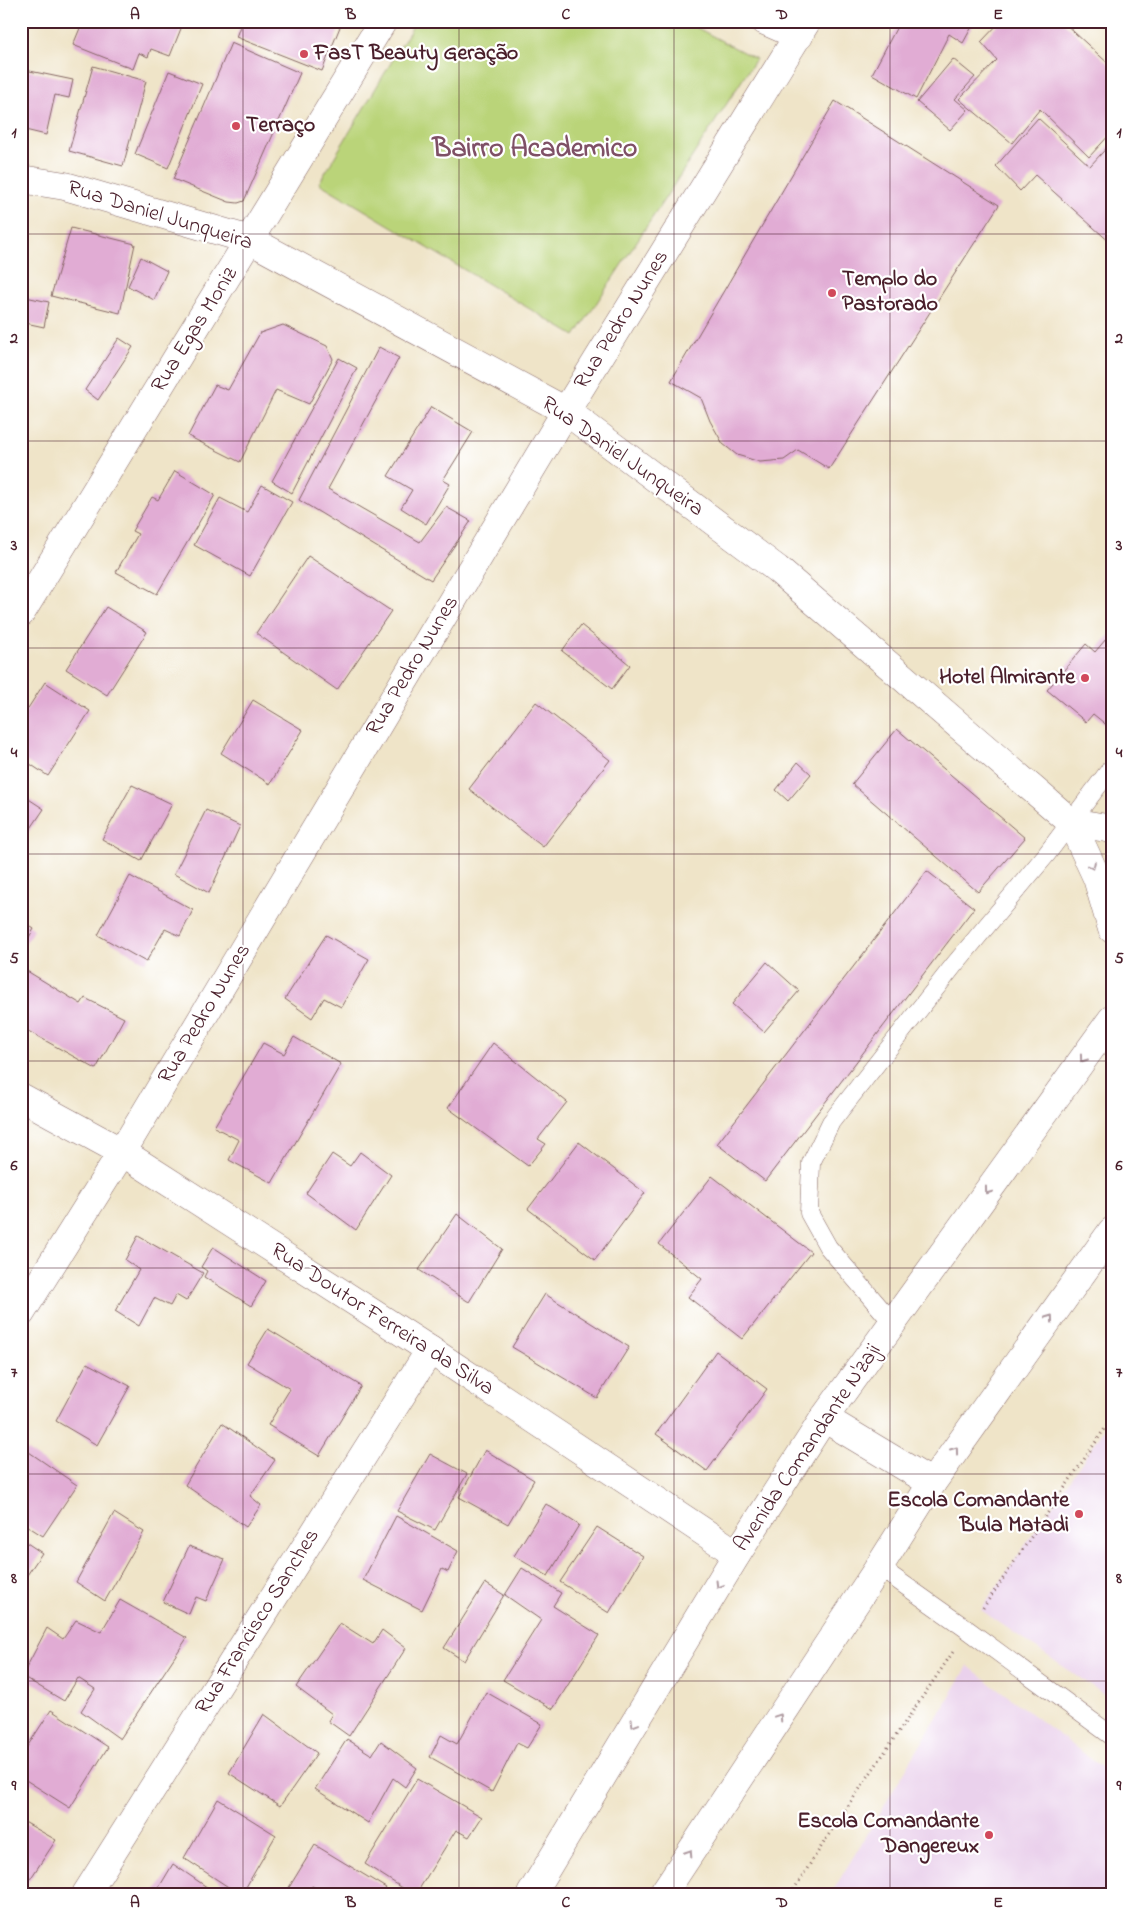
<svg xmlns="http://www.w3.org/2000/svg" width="1133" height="1915" viewBox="0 0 1133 1915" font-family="'Indie Flower',sans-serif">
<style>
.built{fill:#ead1ec}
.green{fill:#bad479;stroke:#827a52}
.building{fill:#e1acd4}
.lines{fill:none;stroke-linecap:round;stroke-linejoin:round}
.service-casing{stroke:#846462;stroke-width:19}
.minor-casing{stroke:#846462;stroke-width:29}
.tertiary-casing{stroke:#846462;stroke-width:29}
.path{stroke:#846462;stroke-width:3;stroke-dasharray:1 4;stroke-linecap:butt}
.service{stroke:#fff;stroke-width:18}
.minor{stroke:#fff;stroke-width:28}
.tertiary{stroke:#fff;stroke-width:28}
.oneway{stroke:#ae9aa0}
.grid{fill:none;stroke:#4a1f2b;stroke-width:1;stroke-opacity:0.55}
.poi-dot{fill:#d1495b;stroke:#fff;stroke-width:2}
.labels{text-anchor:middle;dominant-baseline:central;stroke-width:4.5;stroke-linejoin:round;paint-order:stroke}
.poi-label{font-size:22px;font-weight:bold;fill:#4a1f2b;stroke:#fff;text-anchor:start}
.street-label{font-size:22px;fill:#4a1f2b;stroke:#fff}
.district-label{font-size:28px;font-weight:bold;fill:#7f5066;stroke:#fff}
.neatline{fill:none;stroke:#4a1f2b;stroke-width:2}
.grid-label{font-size:16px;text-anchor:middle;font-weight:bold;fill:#4a1f2b}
</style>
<rect width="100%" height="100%" fill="#fff"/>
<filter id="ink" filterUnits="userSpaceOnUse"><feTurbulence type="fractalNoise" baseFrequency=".02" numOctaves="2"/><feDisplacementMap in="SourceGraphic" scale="10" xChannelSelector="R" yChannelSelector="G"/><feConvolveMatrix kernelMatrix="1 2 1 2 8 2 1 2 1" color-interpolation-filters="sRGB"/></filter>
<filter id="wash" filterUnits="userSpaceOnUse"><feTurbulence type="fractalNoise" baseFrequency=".0096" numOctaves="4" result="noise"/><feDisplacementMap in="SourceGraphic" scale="20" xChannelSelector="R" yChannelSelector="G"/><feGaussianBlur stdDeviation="1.12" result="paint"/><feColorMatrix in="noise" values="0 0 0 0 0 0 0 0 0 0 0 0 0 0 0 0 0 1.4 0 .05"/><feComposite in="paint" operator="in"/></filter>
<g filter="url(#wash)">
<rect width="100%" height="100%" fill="#efe4c8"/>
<g class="built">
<polygon points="1112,1418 1112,1700 981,1610"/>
<polygon points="968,1666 1112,1775 1112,1894 831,1894"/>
</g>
<polygon class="green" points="416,21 684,21 756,59 575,336 319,183"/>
<g id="blocks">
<g class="building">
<polygon points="83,21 184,21 170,56 151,49 148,57 139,53 133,69 73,45"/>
<polygon points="242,21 340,21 342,22 322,71 236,37"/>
<polygon points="900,21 971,21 974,23 963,43 949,34 916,99 872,74"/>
<polygon points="1001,21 1062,21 1112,67 1112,132 1089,157 1040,109 1012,143 959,99 997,60 981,42"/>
<polygon points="231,43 300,73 244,201 238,203 229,202 173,179"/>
<polygon points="953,59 975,77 955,99 968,110 950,130 917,102"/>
<polygon points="93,66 146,81 123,166 69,151"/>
<polygon points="25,70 73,80 69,98 55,95 46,135 21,129 21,87"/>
<polygon points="169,71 202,84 168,168 135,154"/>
<polygon points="835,101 999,205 829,469 798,450 784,460 760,462 737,455 723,444 710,421 701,398 671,381"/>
<polygon points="1038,118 1090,166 1112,142 1112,244 1035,175 1020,191 996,166"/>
<polygon points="71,228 135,244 120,313 51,296"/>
<polygon points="141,257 167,271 154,300 128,286"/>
<polygon points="21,296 49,302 44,327 21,322"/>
<polygon points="283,325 327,346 333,359 309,404 276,390 240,462 188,436 215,385 228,390 260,333"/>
<polygon points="119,338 133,347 98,400 85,390"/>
<polygon points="379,347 399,358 328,489 420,542 446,507 471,521 431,580 299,500"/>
<polygon points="339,358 357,368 292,493 272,481"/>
<polygon points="431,407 473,432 443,480 450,484 426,524 401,508 412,490 388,476"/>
<polygon points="175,471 215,495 157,594 116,572 138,534 132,531 152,497 158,500"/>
<polygon points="262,485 292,502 250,576 194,545 220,498 247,512"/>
<polygon points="308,556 391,611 337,690 256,633"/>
<polygon points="106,607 147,632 107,695 66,669"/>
<polygon points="581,625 630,665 612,689 562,651"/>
<polygon points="1112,632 1112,723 1109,727 1093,714 1086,722 1047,690 1086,644 1095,652"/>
<polygon points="45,682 90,711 48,776 21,758 21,719"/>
<polygon points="253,700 303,730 270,784 221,753"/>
<polygon points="536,702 610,760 543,847 469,789"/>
<polygon points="897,729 1025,838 978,892 852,784"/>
<polygon points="798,762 811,774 788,801 776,790"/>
<polygon points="132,785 172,804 141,861 102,839"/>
<polygon points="21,794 44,809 21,843"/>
<polygon points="206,810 240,826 209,893 174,874"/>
<polygon points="927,871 974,908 765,1181 717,1144"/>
<polygon points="130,876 193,910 180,936 165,929 146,962 98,935"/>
<polygon points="21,920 34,929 21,950"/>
<polygon points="326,935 369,959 341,1007 324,998 312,1018 285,999"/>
<polygon points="767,962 799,991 764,1032 732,1004"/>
<polygon points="27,971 81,1004 85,998 124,1018 96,1069 21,1027 26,1017 21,1014 21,981"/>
<polygon points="294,1037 341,1064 272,1183 229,1160 239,1140 214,1127 263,1043 284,1054"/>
<polygon points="493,1043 567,1102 538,1139 546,1144 528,1166 448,1108"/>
<polygon points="579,1142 645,1193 595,1260 528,1209"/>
<polygon points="360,1152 391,1175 356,1230 306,1193 332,1154 350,1166"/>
<polygon points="712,1176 811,1252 742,1339 688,1297 702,1279 659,1244"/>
<polygon points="457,1214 502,1249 469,1302 419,1270"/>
<polygon points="138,1236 203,1273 186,1301 176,1295 170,1306 154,1298 139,1326 115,1311 139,1270 125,1260"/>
<polygon points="213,1247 266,1281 251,1306 204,1277 207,1271 201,1267"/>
<polygon points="545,1294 629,1347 597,1398 512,1347"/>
<polygon points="268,1329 361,1386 319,1456 268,1425 290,1389 247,1363"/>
<polygon points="716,1351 767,1389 707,1471 656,1434"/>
<polygon points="87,1363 130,1386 97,1445 56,1421"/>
<polygon points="222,1423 275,1460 250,1496 261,1505 246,1527 185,1485"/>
<polygon points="26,1450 77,1485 43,1536 21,1522 21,1458"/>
<polygon points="485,1450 534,1480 508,1524 459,1497"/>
<polygon points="430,1454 467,1474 435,1530 397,1511"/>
<polygon points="546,1504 579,1525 548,1576 514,1556"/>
<polygon points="114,1513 144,1532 105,1601 76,1582"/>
<polygon points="396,1516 458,1551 448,1572 442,1569 422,1610 363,1580"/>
<polygon points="597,1527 643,1556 609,1613 560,1582"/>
<polygon points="21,1539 42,1553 21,1584"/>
<polygon points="189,1546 225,1559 206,1601 196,1597 189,1614 163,1602"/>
<polygon points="522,1568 561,1593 553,1606 599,1635 553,1709 503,1680 541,1620 505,1595"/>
<polygon points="485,1583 504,1595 464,1661 444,1648"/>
<polygon points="120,1600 187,1638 120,1739 81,1711 95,1689 78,1678 64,1701 22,1676 47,1628 63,1639 76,1620 101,1632"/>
<polygon points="340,1623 373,1644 382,1630 406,1648 349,1736 328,1721 332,1714 296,1687"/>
<polygon points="486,1692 542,1724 527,1748 517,1743 492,1792 430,1757 441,1735 457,1744"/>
<polygon points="51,1710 108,1747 70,1808 21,1777 21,1756"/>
<polygon points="264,1714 317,1753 280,1806 229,1773"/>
<polygon points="347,1739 372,1755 381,1741 417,1768 405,1787 393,1778 368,1823 315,1789"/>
<polygon points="417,1779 482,1817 469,1837 456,1830 416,1894 412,1894 365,1864"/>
<polygon points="218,1799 276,1835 242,1894 239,1894 184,1858"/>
<polygon points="21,1820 56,1840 21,1893"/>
<polygon points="315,1845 386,1888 382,1894 326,1894 312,1886 307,1894 285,1894"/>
<polygon points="173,1864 217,1894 155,1894"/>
</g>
</g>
</g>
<g filter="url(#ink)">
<use href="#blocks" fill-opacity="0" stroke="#846462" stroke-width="1"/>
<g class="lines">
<g class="service-casing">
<g id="service">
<polyline points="892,1322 828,1247 809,1213 811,1163 831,1122 954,965 1046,855 1112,767"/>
<polyline points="879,1567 968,1630 1112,1736"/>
</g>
</g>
<g class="minor-casing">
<g id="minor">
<polyline points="765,21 799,36"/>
<polyline points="21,179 65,186 250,240 566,411 777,569 1071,822 1097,878 1112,929"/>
<polyline points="21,613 383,21"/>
<polyline points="1071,822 1112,829"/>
<polyline points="21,1097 122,1152 430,1350 737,1554"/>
<polyline points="21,1313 122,1152 566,411 807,21"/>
<polyline points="86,1894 430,1350"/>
</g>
</g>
<g class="tertiary-casing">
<g id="tertiary">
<polyline points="824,1418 932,1483"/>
<polyline points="531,1894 737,1554 824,1418 1112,1019"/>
<polyline points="663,1894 879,1567 932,1483 1112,1231"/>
</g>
</g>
<g class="path">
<polyline points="983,1608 1112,1418"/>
<polyline points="791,1894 835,1825 953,1652"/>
</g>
<use href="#service" class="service"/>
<use href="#minor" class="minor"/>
<use href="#tertiary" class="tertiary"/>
</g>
<defs><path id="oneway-chevron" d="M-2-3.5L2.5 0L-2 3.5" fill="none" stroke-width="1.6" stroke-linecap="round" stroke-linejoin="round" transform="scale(1.25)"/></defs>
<g class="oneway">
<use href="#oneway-chevron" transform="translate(1092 866) rotate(65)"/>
<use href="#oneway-chevron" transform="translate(1083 1059) rotate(126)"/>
<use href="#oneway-chevron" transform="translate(988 1191) rotate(126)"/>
<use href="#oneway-chevron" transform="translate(1050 1318) rotate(-54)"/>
<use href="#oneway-chevron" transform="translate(955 1450) rotate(-54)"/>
<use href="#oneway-chevron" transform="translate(719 1585) rotate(121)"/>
<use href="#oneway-chevron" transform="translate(779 1717) rotate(-56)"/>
<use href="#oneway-chevron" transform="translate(634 1724) rotate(121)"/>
<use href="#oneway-chevron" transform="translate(689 1853) rotate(-57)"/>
</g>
</g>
<path class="grid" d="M243 21V1894M459 21V1894M674 21V1894M890 21V1894M21 234H1112M21 441H1112M21 648H1112M21 854H1112M21 1061H1112M21 1268H1112M21 1474H1112M21 1681H1112"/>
<g class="poi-dot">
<circle cx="304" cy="54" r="5"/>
<circle cx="236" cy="126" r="5"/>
<circle cx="832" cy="293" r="5"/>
<circle cx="1085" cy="678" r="5"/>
<circle cx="1079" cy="1514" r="5"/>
<circle cx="989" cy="1835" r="5"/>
</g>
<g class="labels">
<g class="poi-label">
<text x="314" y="54">FasT Beauty Geração</text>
<text x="246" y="126">Terraço</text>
<text x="842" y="280">Templo do<tspan x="842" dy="25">Pastorado</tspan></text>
<text x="1075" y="678" text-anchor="end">Hotel Almirante</text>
<text x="1069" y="1501" text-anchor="end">Escola Comandante<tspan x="1069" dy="25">Bula Matadi</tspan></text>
<text x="979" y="1822" text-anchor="end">Escola Comandante<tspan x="979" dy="25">Dangereux</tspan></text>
</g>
<g class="street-label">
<text transform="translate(160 216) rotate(17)">Rua Daniel Junqueira</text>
<text transform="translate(622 320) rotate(-58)">Rua Pedro Nunes</text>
<text transform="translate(195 330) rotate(-58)">Rua Egas Moniz</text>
<text transform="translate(622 457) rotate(35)">Rua Daniel Junqueira</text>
<text transform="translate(413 666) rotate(-59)">Rua Pedro Nunes</text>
<text transform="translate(205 1014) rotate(-59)">Rua Pedro Nunes</text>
<text transform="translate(382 1320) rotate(33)">Rua Doutor Ferreira da Silva</text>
<text transform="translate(808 1448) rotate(-56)">Avenida Comandante N'zaji</text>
<text transform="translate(258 1622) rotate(-58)">Rua Francisco Sanches</text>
</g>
<g class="district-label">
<text x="535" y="149">Bairro Academico</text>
</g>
</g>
<rect width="1133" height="1915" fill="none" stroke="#fff" stroke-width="55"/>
<rect x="28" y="28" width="1078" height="1860" class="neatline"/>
<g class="grid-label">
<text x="135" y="19">A</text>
<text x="351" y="19">B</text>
<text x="566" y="19">C</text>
<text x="782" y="19">D</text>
<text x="998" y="19">E</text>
<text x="14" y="137">1</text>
<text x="1119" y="137">1</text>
<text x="14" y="343">2</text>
<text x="1119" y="343">2</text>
<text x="14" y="550">3</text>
<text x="1119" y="550">3</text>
<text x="14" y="757">4</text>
<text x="1119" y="757">4</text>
<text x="14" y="963">5</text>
<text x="1119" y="963">5</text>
<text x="14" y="1170">6</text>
<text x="1119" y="1170">6</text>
<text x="14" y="1377">7</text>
<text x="1119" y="1377">7</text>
<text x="14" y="1583">8</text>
<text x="1119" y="1583">8</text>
<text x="14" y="1790">9</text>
<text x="1119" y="1790">9</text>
<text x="135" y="1907">A</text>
<text x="351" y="1907">B</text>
<text x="566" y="1907">C</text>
<text x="782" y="1907">D</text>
<text x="998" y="1907">E</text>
</g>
</svg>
